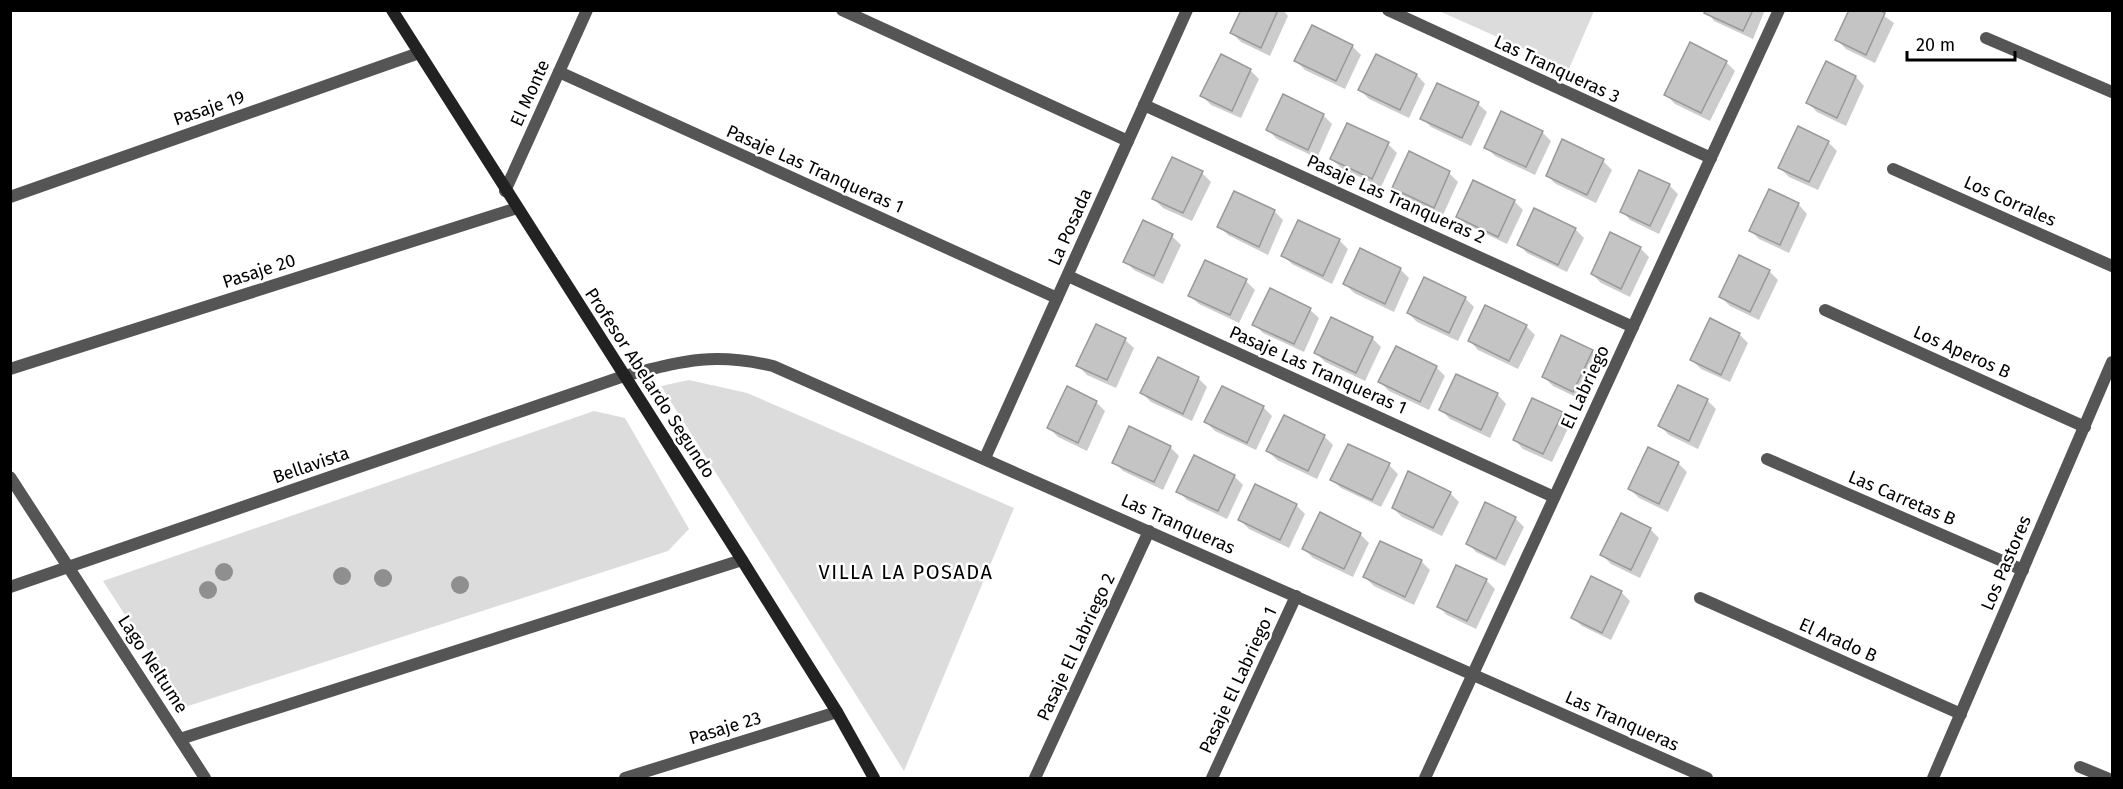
<svg xmlns="http://www.w3.org/2000/svg" width="2123" height="789" viewBox="0 0 2123 789" font-family="'Fira Sans',sans-serif">
<style>
.green{fill:#dcdcdc}
.shadow{fill:#0003}
.building{fill:#c4c4c4;stroke:#999;stroke-width:1.5}
.lines{fill:none;stroke-linecap:round;stroke-linejoin:round}
.street{stroke:#555;stroke-width:12}
.secondary{stroke:#222;stroke-width:12}
.tree{fill:#8f8f8f}
.labels{text-anchor:middle;dominant-baseline:central;stroke-width:5;stroke-linejoin:round;paint-order:stroke}
.street-label{font-size:18px;fill:#000;stroke:#fff}
.neighbourhood-label{font-size:20px;letter-spacing:1.5px;fill:#000;stroke:#fff}
</style>
<rect width="100%" height="100%" fill="#fff"/>
<g class="green">
<polygon points="1439,11 1594,11 1569,69"/>
<polygon points="689,380 747,393 1014,508 904,771 661,386"/>
<polygon points="594,411 625,418 689,529 668,551 185,707 103,581"/>
</g>
<g class="shadow">
<polygon points="1242,10 1283,10 1288,16 1270,56 1241,42 1232,33"/>
<polygon points="1706,10 1765,10 1753,39 1714,21"/>
<polygon points="1876,10 1894,23 1875,63 1846,49 1837,40"/>
<polygon points="1352,46 1361,55 1345,89 1305,70 1296,61"/>
<polygon points="1377,56 1417,75 1425,84 1409,118 1369,99 1360,90"/>
<polygon points="1726,62 1735,71 1710,121 1675,104 1666,95"/>
<polygon points="1250,70 1259,79 1241,118 1211,105 1202,96"/>
<polygon points="1856,77 1864,86 1846,126 1817,112 1808,103"/>
<polygon points="1478,104 1487,112 1471,146 1431,127 1422,118"/>
<polygon points="1502,113 1543,133 1551,141 1535,175 1495,156 1486,147"/>
<polygon points="1323,115 1332,124 1317,158 1277,139 1268,130"/>
<polygon points="1828,142 1837,151 1818,190 1789,177 1780,168"/>
<polygon points="1388,144 1397,153 1381,187 1341,168 1332,159"/>
<polygon points="1409,153 1449,173 1458,182 1443,215 1403,196 1394,188"/>
<polygon points="1603,161 1612,170 1596,203 1556,184 1547,176"/>
<polygon points="1202,173 1211,182 1192,221 1163,208 1154,199"/>
<polygon points="1669,185 1678,194 1659,234 1630,220 1622,211"/>
<polygon points="1770,191 1799,205 1807,214 1789,253 1759,239 1750,230"/>
<polygon points="1234,193 1274,211 1283,220 1268,255 1228,235 1219,226"/>
<polygon points="1514,201 1523,210 1507,244 1467,225 1458,217"/>
<polygon points="1143,222 1172,236 1181,245 1163,284 1134,270 1125,261"/>
<polygon points="1575,229 1584,238 1567,272 1527,253 1519,244"/>
<polygon points="1339,240 1348,249 1332,284 1292,264 1283,255"/>
<polygon points="1640,248 1649,257 1630,297 1601,283 1592,274"/>
<polygon points="1400,269 1409,278 1394,312 1354,293 1345,284"/>
<polygon points="1769,271 1778,280 1759,320 1730,306 1721,297"/>
<polygon points="1246,281 1255,290 1239,323 1199,304 1190,296"/>
<polygon points="1270,290 1310,310 1319,318 1304,352 1263,333 1254,324"/>
<polygon points="1465,298 1474,307 1458,341 1417,322 1408,313"/>
<polygon points="1096,326 1125,340 1134,348 1116,388 1087,375 1078,366"/>
<polygon points="1526,326 1535,335 1518,369 1478,350 1470,341"/>
<polygon points="1739,334 1748,343 1730,382 1701,369 1692,360"/>
<polygon points="1372,338 1381,347 1365,381 1325,362 1316,353"/>
<polygon points="1592,351 1601,360 1582,400 1553,386 1544,377"/>
<polygon points="1436,367 1445,376 1429,410 1389,391 1380,382"/>
<polygon points="1457,376 1498,395 1506,404 1490,438 1450,419 1441,410"/>
<polygon points="1198,378 1207,387 1192,421 1151,402 1142,393"/>
<polygon points="1707,400 1716,409 1698,449 1669,435 1660,426"/>
<polygon points="1096,402 1105,411 1087,451 1058,437 1049,428"/>
<polygon points="1263,407 1272,416 1256,450 1215,431 1206,422"/>
<polygon points="1562,414 1571,422 1552,462 1523,449 1515,440"/>
<polygon points="1324,436 1333,445 1317,479 1277,460 1268,451"/>
<polygon points="1170,447 1179,456 1163,490 1123,471 1114,462"/>
<polygon points="1678,463 1687,472 1668,512 1639,498 1630,489"/>
<polygon points="1389,465 1398,474 1381,507 1341,488 1332,480"/>
<polygon points="1234,476 1243,485 1227,519 1187,500 1178,491"/>
<polygon points="1450,493 1459,502 1442,536 1402,517 1393,508"/>
<polygon points="1296,505 1305,514 1289,548 1249,529 1240,520"/>
<polygon points="1515,518 1524,527 1505,566 1476,552 1468,543"/>
<polygon points="1650,529 1659,538 1640,578 1611,564 1602,555"/>
<polygon points="1360,534 1369,543 1353,577 1313,558 1304,549"/>
<polygon points="1421,561 1430,570 1414,605 1374,586 1365,577"/>
<polygon points="1486,580 1495,589 1476,629 1447,615 1438,606"/>
<polygon points="1621,592 1630,601 1611,640 1582,626 1573,618"/>
</g>
<g class="building">
<polygon points="1241,10 1278,10 1261,48 1230,33"/>
<polygon points="1705,10 1753,10 1743,31 1704,13"/>
<polygon points="1849,10 1880,10 1885,13 1866,55 1835,40"/>
<polygon points="1312,25 1353,45 1336,81 1294,61"/>
<polygon points="1690,42 1727,61 1701,113 1664,95"/>
<polygon points="1221,54 1251,69 1232,111 1200,96"/>
<polygon points="1376,54 1417,74 1400,110 1358,90"/>
<polygon points="1826,61 1856,76 1837,118 1806,103"/>
<polygon points="1437,83 1479,102 1462,138 1420,119"/>
<polygon points="1283,94 1324,114 1308,150 1266,130"/>
<polygon points="1501,111 1543,131 1526,167 1484,148"/>
<polygon points="1347,123 1389,142 1372,179 1330,159"/>
<polygon points="1798,126 1829,141 1809,182 1778,168"/>
<polygon points="1562,139 1604,159 1587,195 1546,176"/>
<polygon points="1409,151 1450,171 1434,208 1392,188"/>
<polygon points="1172,157 1203,171 1183,213 1152,199"/>
<polygon points="1639,170 1670,184 1650,226 1620,212"/>
<polygon points="1473,180 1515,200 1498,237 1456,217"/>
<polygon points="1769,189 1799,203 1780,245 1749,231"/>
<polygon points="1234,191 1275,210 1259,247 1217,227"/>
<polygon points="1534,208 1576,228 1558,265 1517,245"/>
<polygon points="1143,220 1173,234 1154,276 1123,262"/>
<polygon points="1298,220 1340,239 1323,276 1281,256"/>
<polygon points="1610,232 1641,247 1621,289 1591,274"/>
<polygon points="1360,248 1401,268 1385,304 1343,284"/>
<polygon points="1739,255 1770,270 1750,312 1719,297"/>
<polygon points="1205,260 1247,279 1230,315 1188,296"/>
<polygon points="1424,277 1466,297 1449,333 1407,313"/>
<polygon points="1270,288 1311,308 1294,344 1252,325"/>
<polygon points="1485,305 1527,325 1509,361 1468,341"/>
<polygon points="1331,317 1373,337 1356,373 1314,353"/>
<polygon points="1710,318 1740,333 1721,375 1690,360"/>
<polygon points="1096,324 1126,338 1107,380 1076,366"/>
<polygon points="1561,335 1593,350 1573,392 1542,377"/>
<polygon points="1396,346 1437,366 1420,402 1378,382"/>
<polygon points="1158,357 1199,377 1183,414 1140,393"/>
<polygon points="1456,374 1498,393 1481,430 1439,410"/>
<polygon points="1678,385 1708,399 1689,441 1658,426"/>
<polygon points="1067,386 1097,401 1078,443 1047,428"/>
<polygon points="1222,386 1264,406 1247,443 1204,422"/>
<polygon points="1532,398 1563,412 1543,454 1513,440"/>
<polygon points="1284,415 1325,435 1308,471 1266,451"/>
<polygon points="1129,426 1171,446 1154,482 1112,463"/>
<polygon points="1348,444 1390,463 1372,500 1330,480"/>
<polygon points="1648,447 1679,462 1659,504 1628,489"/>
<polygon points="1194,455 1235,475 1218,511 1176,492"/>
<polygon points="1408,471 1451,492 1433,528 1392,508"/>
<polygon points="1255,484 1297,504 1280,540 1238,520"/>
<polygon points="1485,502 1516,517 1496,559 1466,544"/>
<polygon points="1320,512 1361,533 1344,569 1302,549"/>
<polygon points="1621,513 1651,528 1631,570 1600,555"/>
<polygon points="1380,541 1422,560 1405,597 1363,577"/>
<polygon points="1456,565 1487,579 1467,621 1437,607"/>
<polygon points="1591,576 1622,591 1602,633 1571,618"/>
</g>
<g class="lines">
<g class="street">
<polyline points="842,10 1128,141"/>
<polyline points="1388,10 1711,158"/>
<polyline points="1986,38 2112,92"/>
<polyline points="559,72 1057,298"/>
<polyline points="1144,105 1633,327"/>
<polyline points="1893,169 2112,266"/>
<polyline points="505,191 587,10"/>
<polyline points="10,197 419,53"/>
<polyline points="1068,276 1554,497"/>
<polyline points="1825,310 2085,427"/>
<polyline points="10,369 517,208"/>
<polyline points="985,458 1187,10"/>
<polyline points="1767,459 2023,570"/>
<polyline points="10,477 205,778"/>
<path d="M10 587 624 376C683 361 712 352 773 366L1707 778"/>
<polyline points="1700,598 1961,714"/>
<polyline points="180,739 742,560"/>
<polyline points="2080,767 2107,778"/>
<polyline points="625,778 837,712"/>
<polyline points="1035,778 1149,531"/>
<polyline points="1212,778 1296,596"/>
<polyline points="1425,778 1779,10"/>
<polyline points="1933,778 2112,362"/>
</g>
<polyline class="secondary" points="392,10 742,560 837,712 874,778"/>
</g>
<g class="tree">
<circle cx="224" cy="572" r="9"/>
<circle cx="342" cy="576" r="9"/>
<circle cx="383" cy="578" r="9"/>
<circle cx="460" cy="585" r="9"/>
<circle cx="208" cy="590" r="9"/>
</g>
<g class="labels">
<g class="street-label">
<text transform="translate(1557 69) rotate(25)">Las Tranqueras 3</text>
<text transform="translate(530 93) rotate(-66)">El Monte</text>
<text transform="translate(209 108) rotate(-19)">Pasaje 19</text>
<text transform="translate(815 169) rotate(24)">Pasaje Las Tranqueras 1</text>
<text transform="translate(1396 199) rotate(24)">Pasaje Las Tranqueras 2</text>
<text transform="translate(2010 201) rotate(24)">Los Corrales</text>
<text transform="translate(1070 227) rotate(-66)">La Posada</text>
<text transform="translate(259 271) rotate(-18)">Pasaje 20</text>
<text transform="translate(1962 352) rotate(24)">Los Aperos B</text>
<text transform="translate(1318 370) rotate(24)">Pasaje Las Tranqueras 1</text>
<text transform="translate(650 383) rotate(57)">Profesor Abelardo Segundo</text>
<text transform="translate(1585 387) rotate(-65)">El Labriego</text>
<text transform="translate(311 465) rotate(-19)">Bellavista</text>
<text transform="translate(1902 498) rotate(23)">Las Carretas B</text>
<text transform="translate(1178 524) rotate(24)">Las Tranqueras</text>
<text transform="translate(2006 563) rotate(-67)">Los Pastores</text>
<text transform="translate(1838 640) rotate(24)">El Arado B</text>
<text transform="translate(1076 647) rotate(-65)">Pasaje El Labriego 2</text>
<text transform="translate(153 664) rotate(57)">Lago Neltume</text>
<text transform="translate(1238 680) rotate(-65)">Pasaje El Labriego 1</text>
<text transform="translate(1622 721) rotate(24)">Las Tranqueras</text>
<text transform="translate(725 728) rotate(-17)">Pasaje 23</text>
</g>
<g class="neighbourhood-label">
<text x="906" y="572">VILLA LA POSADA</text>
</g>
</g>
<rect width="2123" height="789" fill="none" stroke="#000000" stroke-width="24"/>
<path d="M1907 51v9h108v-9" fill="none" stroke="#000000" stroke-width="3"/>
<text x="1916" y="51" font-size="18" fill="#000000" stroke="#ffffff" stroke-width="4.5" paint-order="stroke">20 m</text>
</svg>
